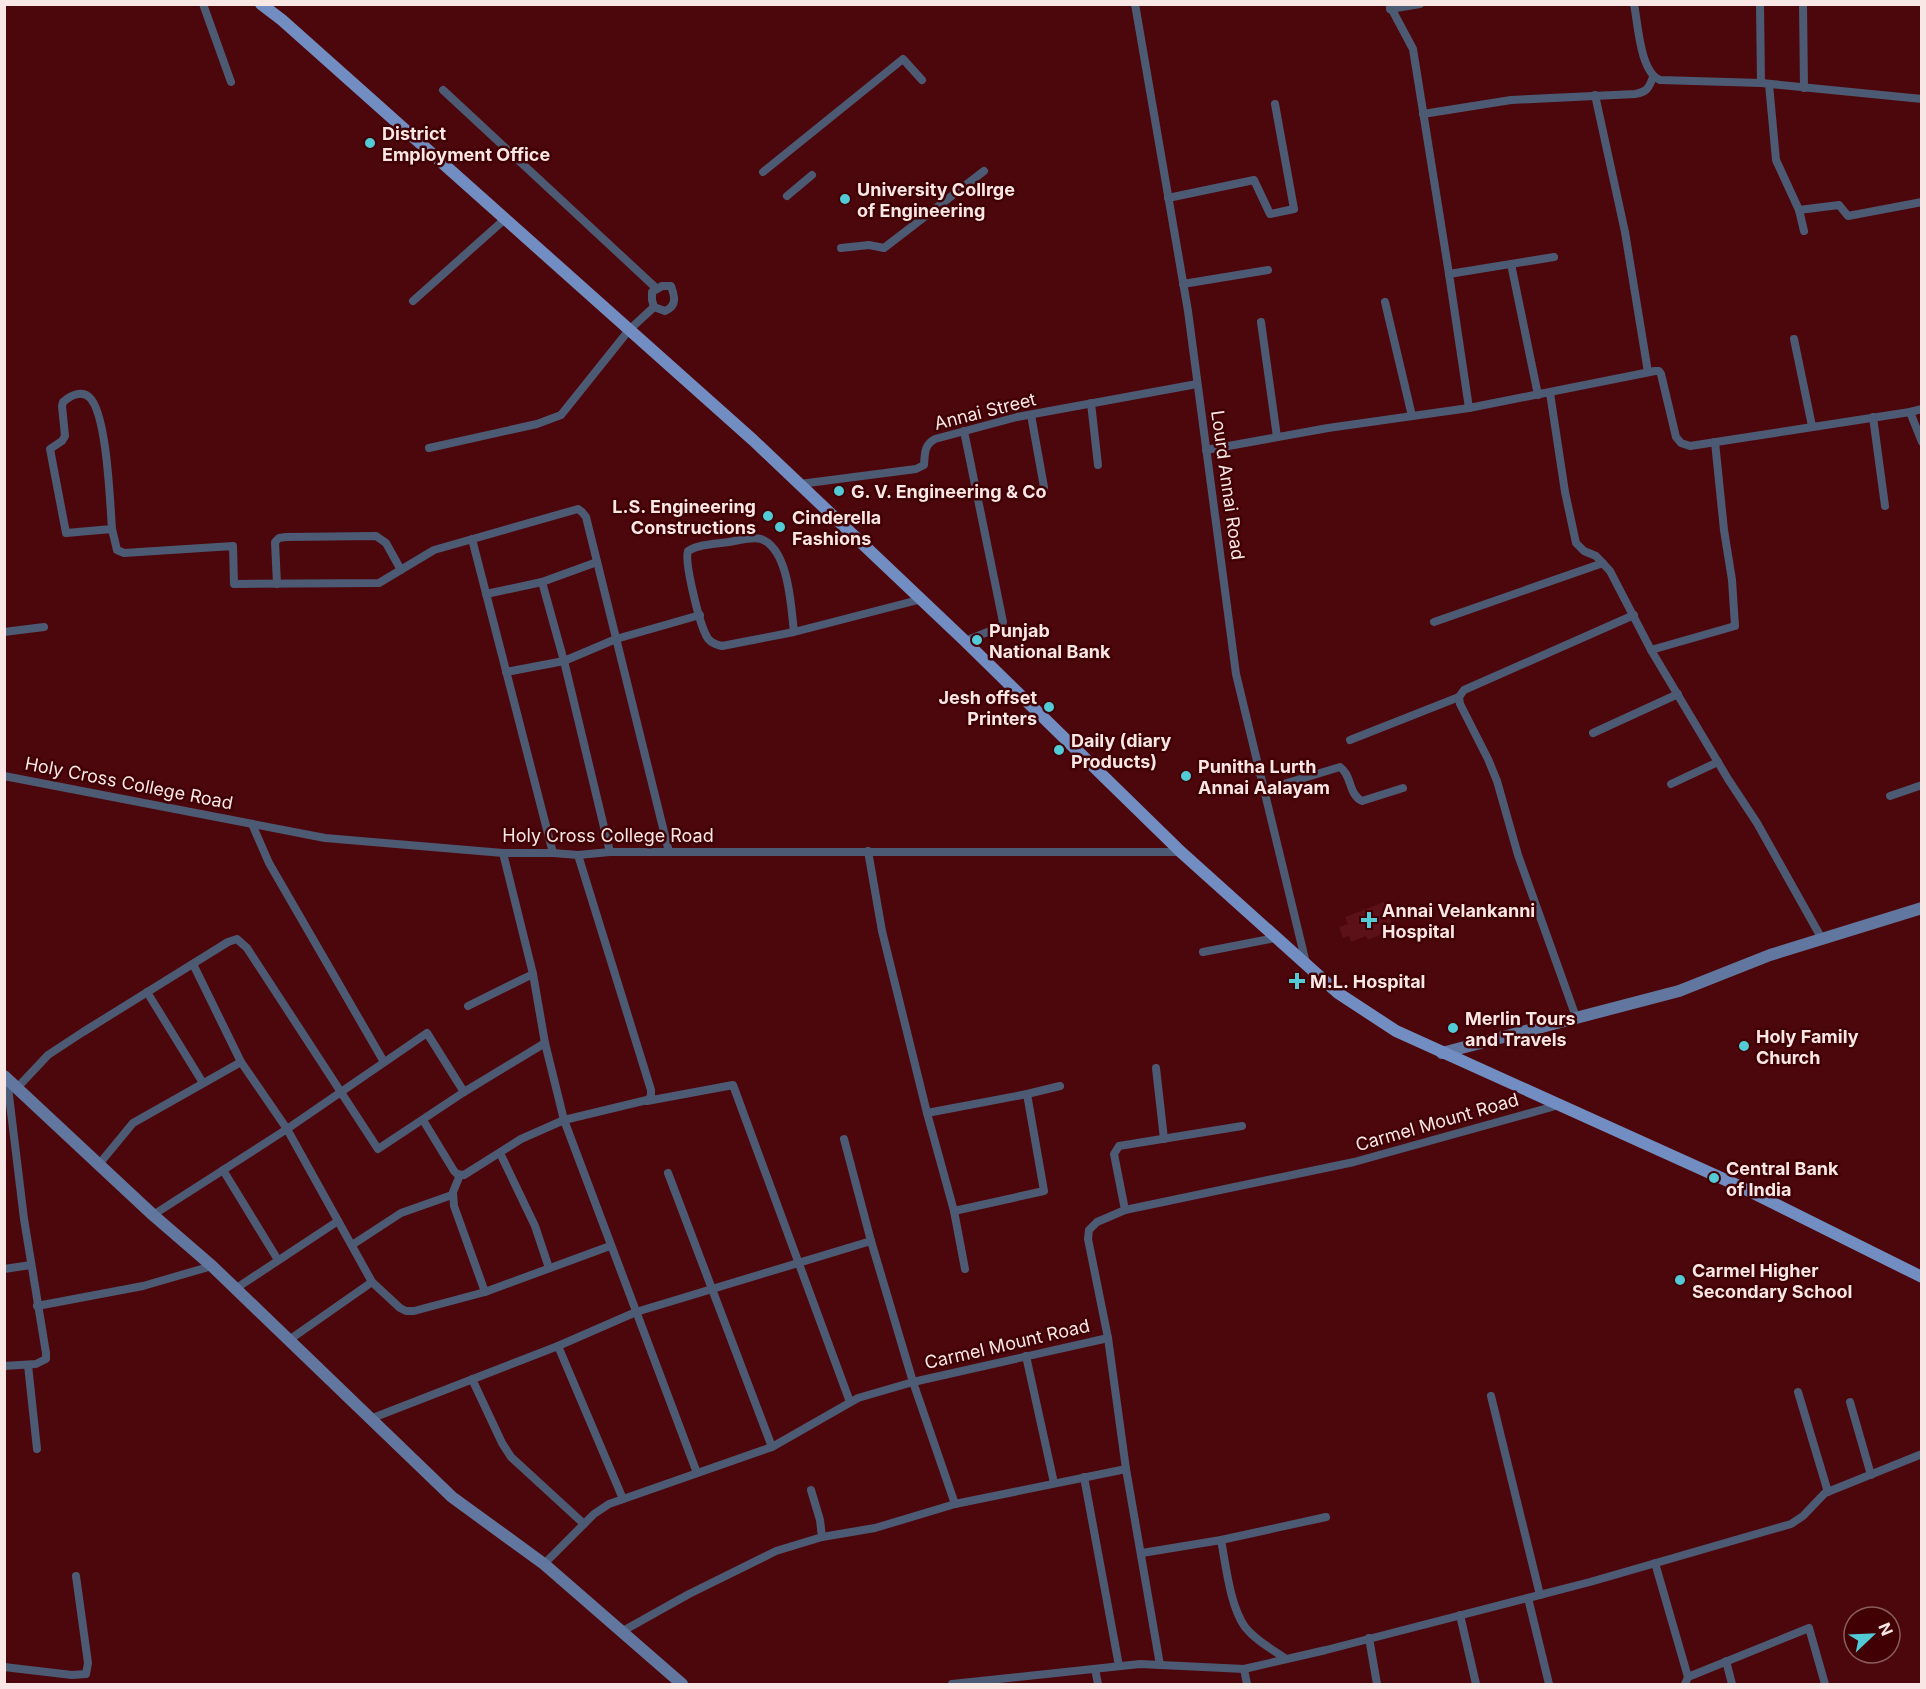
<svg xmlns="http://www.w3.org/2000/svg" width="1926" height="1689" viewBox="0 0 1926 1689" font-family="Inter,sans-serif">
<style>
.built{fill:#5c1017}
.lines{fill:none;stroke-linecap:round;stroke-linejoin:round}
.street{stroke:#4d5a74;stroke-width:8}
.secondary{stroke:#62779f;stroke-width:12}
.primary{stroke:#728dc1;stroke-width:12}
.poi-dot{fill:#52cbd7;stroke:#400004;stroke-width:2}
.labels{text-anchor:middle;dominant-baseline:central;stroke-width:5;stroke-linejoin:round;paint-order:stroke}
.poi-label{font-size:18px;font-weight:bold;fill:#f9e7e6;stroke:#400004;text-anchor:start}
.street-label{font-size:18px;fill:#f9e7e6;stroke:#400004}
</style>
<rect width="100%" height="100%" fill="#4c070c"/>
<polygon class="built" points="1384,902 1394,929 1368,940 1366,936 1351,942 1349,936 1343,938 1339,927 1348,924 1345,917"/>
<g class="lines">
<g class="street">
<polyline points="203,4 231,82"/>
<polyline points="1135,4 1188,311 1236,674 1306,963"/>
<polyline points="1389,4 1413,49 1449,274 1469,408"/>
<path d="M1634 4C1638 24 1640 72 1660 80L1761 83 1922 99"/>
<polyline points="1760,4 1761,83"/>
<polyline points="1803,4 1804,88"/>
<polyline points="1390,9 1420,4"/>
<polyline points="1769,84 1776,160 1799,210 1804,231"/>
<polyline points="443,90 656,288"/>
<polyline points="1595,95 1625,232 1648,372"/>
<path d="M1423 114 1511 100 1635 94C1647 92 1649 88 1653 77"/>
<polyline points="763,172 903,59 922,80"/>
<polyline points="787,196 812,175"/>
<polyline points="1168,198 1254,180 1270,214 1294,209 1275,104"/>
<polyline points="1799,210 1839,205 1848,216 1922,202"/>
<polyline points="841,248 869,245 884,248 984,171"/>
<polyline points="1511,264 1538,395"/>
<polyline points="1449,274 1554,257"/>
<polyline points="1183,284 1268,270"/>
<path d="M662 286H671C675 297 677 306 665 311L654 307 652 300V292Z"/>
<polyline points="413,301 505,219"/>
<polyline points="1385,302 1412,416"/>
<polyline points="1261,322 1277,437"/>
<polyline points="1794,339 1812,426"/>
<polyline points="1550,393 1565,492 1576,543 1584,551 1596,556 1610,571 1651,650 1728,779 1757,823 1822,939"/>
<polyline points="1091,403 1098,465"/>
<polyline points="1910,412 1922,442"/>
<polyline points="1031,415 1044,487"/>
<polyline points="1873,417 1885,506"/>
<polyline points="964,431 1003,622 1000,627 965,641"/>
<polyline points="429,448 537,424 561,415 629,330 654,307"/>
<polyline points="1206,450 1328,428 1469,408 1655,371 1659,371 1661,374 1676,437 1681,443 1690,446 1910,412 1922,409"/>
<path d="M800 484 916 469 924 465C925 453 924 445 935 439L1017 417 1197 384"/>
<path d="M112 529C110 503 107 412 89 397 81 390 70 396 63 402L62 406 65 436 62 441 50 449 66 533 112 529 117 550 124 553 233 546 234 584 379 583 434 550 578 509 582 512 586 517 669 852"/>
<polyline points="472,539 553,853"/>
<polyline points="542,582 564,661 610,852"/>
<polyline points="277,584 275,542 279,538 286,537 376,536 386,543 401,570"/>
<polyline points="486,594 542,582 597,562"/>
<polyline points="1434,622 1603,563"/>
<polyline points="4,632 44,627"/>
<path d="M794 632C791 607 789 549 761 539 752 536 737 541 729 542 715 544 699 544 688 551 684 562 699 620 705 633 708 641 713 644 722 646L794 632 922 599"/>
<polyline points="1651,650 1735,626 1732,580 1724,530 1715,442"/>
<polyline points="506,672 564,661 616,639 700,615"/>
<polyline points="1593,733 1678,694"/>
<polyline points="1350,740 1459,697"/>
<polyline points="4,776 325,838 503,853 553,853 578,855 610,852 1181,852"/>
<polyline points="1671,784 1718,762"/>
<path d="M1264 790 1340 767C1352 775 1348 794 1362 801L1403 788"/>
<polyline points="1890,796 1922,785"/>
<polyline points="252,824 269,863 384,1062"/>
<polyline points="868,851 882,931 927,1113 954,1211 965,1269"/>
<polyline points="503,853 533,974 545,1043 564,1120 697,1473"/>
<polyline points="1203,952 1275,938"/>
<polyline points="193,964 241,1062"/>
<polyline points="147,992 203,1083"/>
<polyline points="468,1006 533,974"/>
<polyline points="1576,1017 1518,855 1497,781 1488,759 1460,704 1459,697 1464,690 1634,615"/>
<polyline points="1156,1068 1164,1139"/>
<polyline points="16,1089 48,1055 83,1032 228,942 237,939 247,948 378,1149 464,1092 545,1043"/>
<polyline points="647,1101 733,1085 850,1402"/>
<polyline points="927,1113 1027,1094 1060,1086"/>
<polyline points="423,1120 454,1171 457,1174 464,1175 521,1139 564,1120 647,1100 651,1097 651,1090 578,855"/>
<polyline points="844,1139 871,1241 913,1382 955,1504"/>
<polyline points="500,1153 535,1226 549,1268"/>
<polyline points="100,1163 133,1123 241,1062 287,1129 372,1282 400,1308 406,1311 414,1311 485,1292 610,1246"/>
<polyline points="223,1170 278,1260"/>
<polyline points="668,1173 772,1447"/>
<polyline points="460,1175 453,1192 454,1206 485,1292"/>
<polyline points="1125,1210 1114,1154 1119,1146 1242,1126"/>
<polyline points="954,1211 1044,1191 1027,1094"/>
<polyline points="153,1215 287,1129 427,1033 464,1092"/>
<polyline points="352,1245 401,1213 452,1195"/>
<polyline points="4,1269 31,1265"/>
<polyline points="235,1289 338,1221"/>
<polyline points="37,1306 143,1286 212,1266"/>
<polyline points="1108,1338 1126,1469 1160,1665"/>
<polyline points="289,1340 372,1282"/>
<polyline points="558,1346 623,1499"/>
<polyline points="1026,1356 1054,1483"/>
<polyline points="28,1365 37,1449"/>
<polyline points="4,1366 36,1364 46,1359 46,1353 24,1219 7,1079"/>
<polyline points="472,1379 502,1443 511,1457 584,1524"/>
<polyline points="1798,1392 1828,1492"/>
<polyline points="1491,1396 1540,1595"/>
<polyline points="1850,1402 1871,1475"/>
<polyline points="370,1419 558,1346 636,1312 871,1241"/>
<polyline points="1084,1477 1119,1666"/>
<polyline points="811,1490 820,1520 822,1537"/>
<path d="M1221 1540C1226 1566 1230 1606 1245 1627 1256 1641 1272 1649 1286 1659"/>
<polyline points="1142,1553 1221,1540 1326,1517"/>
<polyline points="1655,1563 1688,1677"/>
<polyline points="544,1564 594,1514 609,1504 772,1447 858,1398 913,1382 1108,1338 1088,1239 1089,1230 1097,1222 1125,1210 1354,1162 1559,1105"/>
<polyline points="1528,1598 1549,1684"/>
<polyline points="1460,1615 1476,1684"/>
<polyline points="621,1632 689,1594 776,1551 822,1537 875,1528 955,1504 1126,1469"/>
<polyline points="1369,1638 1377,1684"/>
<polyline points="1726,1661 1732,1684"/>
<polyline points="4,1667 72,1675 86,1674 88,1663 76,1576"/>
<polyline points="1095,1669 1098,1684"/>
<polyline points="1244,1669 1247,1684"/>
<polyline points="952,1684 1140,1664 1244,1669 1326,1650 1590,1582 1791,1524 1803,1516 1825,1493 1922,1454"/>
<polyline points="1685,1684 1688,1677 1809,1628 1825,1684"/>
</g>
<g class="secondary">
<polyline points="1442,1053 1679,991 1770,955 1922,908"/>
<polyline points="4,1076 153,1215 212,1266 452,1497 544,1564 682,1684"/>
</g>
<polyline class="primary" points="261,4 282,20 753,440 965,641 1181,852 1338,993 1396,1031 1739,1186 1922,1277"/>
</g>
<g class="poi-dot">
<circle cx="370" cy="143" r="6"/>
<circle cx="845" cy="199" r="6"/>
<circle cx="839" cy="491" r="6"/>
<circle cx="768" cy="516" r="6"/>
<circle cx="780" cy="527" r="6"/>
<circle cx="977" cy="640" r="6"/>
<circle cx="1049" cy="707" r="6"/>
<circle cx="1059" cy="750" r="6"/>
<circle cx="1186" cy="776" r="6"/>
<path d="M1366 911h6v6h6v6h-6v6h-6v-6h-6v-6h6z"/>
<path d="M1294 972h6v6h6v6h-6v6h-6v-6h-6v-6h6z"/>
<circle cx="1453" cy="1028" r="6"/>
<circle cx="1744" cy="1046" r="6"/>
<circle cx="1714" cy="1178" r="6"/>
<circle cx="1680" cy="1280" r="6"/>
</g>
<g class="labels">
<g class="poi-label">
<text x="382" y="133">District<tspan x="382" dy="21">Employment Office</tspan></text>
<text x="857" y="189">University Collrge<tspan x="857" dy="21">of Engineering</tspan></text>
<text x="851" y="491">G. V. Engineering &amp; Co</text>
<text x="756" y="506" text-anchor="end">L.S. Engineering<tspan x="756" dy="21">Constructions</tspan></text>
<text x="792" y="517">Cinderella<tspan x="792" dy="21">Fashions</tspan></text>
<text x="989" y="630">Punjab<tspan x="989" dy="21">National Bank</tspan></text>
<text x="1037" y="697" text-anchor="end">Jesh offset<tspan x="1037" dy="21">Printers</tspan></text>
<text x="1071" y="740">Daily (diary<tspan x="1071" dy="21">Products)</tspan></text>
<text x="1198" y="766">Punitha Lurth<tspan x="1198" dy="21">Annai Aalayam</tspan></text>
<text x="1382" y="910">Annai Velankanni<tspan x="1382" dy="21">Hospital</tspan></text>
<text x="1310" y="981">M.L. Hospital</text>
<text x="1465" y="1018">Merlin Tours<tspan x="1465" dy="21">and Travels</tspan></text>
<text x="1756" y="1036">Holy Family<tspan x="1756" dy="21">Church</tspan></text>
<text x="1726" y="1168">Central Bank<tspan x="1726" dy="21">of India</tspan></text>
<text x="1692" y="1270">Carmel Higher<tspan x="1692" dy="21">Secondary School</tspan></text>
</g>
<g class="street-label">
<text transform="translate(985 411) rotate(-14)">Annai Street</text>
<text transform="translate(1228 485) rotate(82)">Lourd Annai Road</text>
<text transform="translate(129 783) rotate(11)">Holy Cross College Road</text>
<text x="608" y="835">Holy Cross College Road</text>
<text transform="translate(1437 1122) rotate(-16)">Carmel Mount Road</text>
<text transform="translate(1007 1344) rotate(-13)">Carmel Mount Road</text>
</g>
</g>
<rect width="1926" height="1689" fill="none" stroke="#f9e7e6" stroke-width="12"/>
<g transform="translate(1872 1635) rotate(67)"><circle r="28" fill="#400004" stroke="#8a5c5e" stroke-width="1.5"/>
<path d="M0-4.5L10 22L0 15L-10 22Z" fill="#52cbd7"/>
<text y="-9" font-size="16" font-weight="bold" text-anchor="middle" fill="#f9e7e6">N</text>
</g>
</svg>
